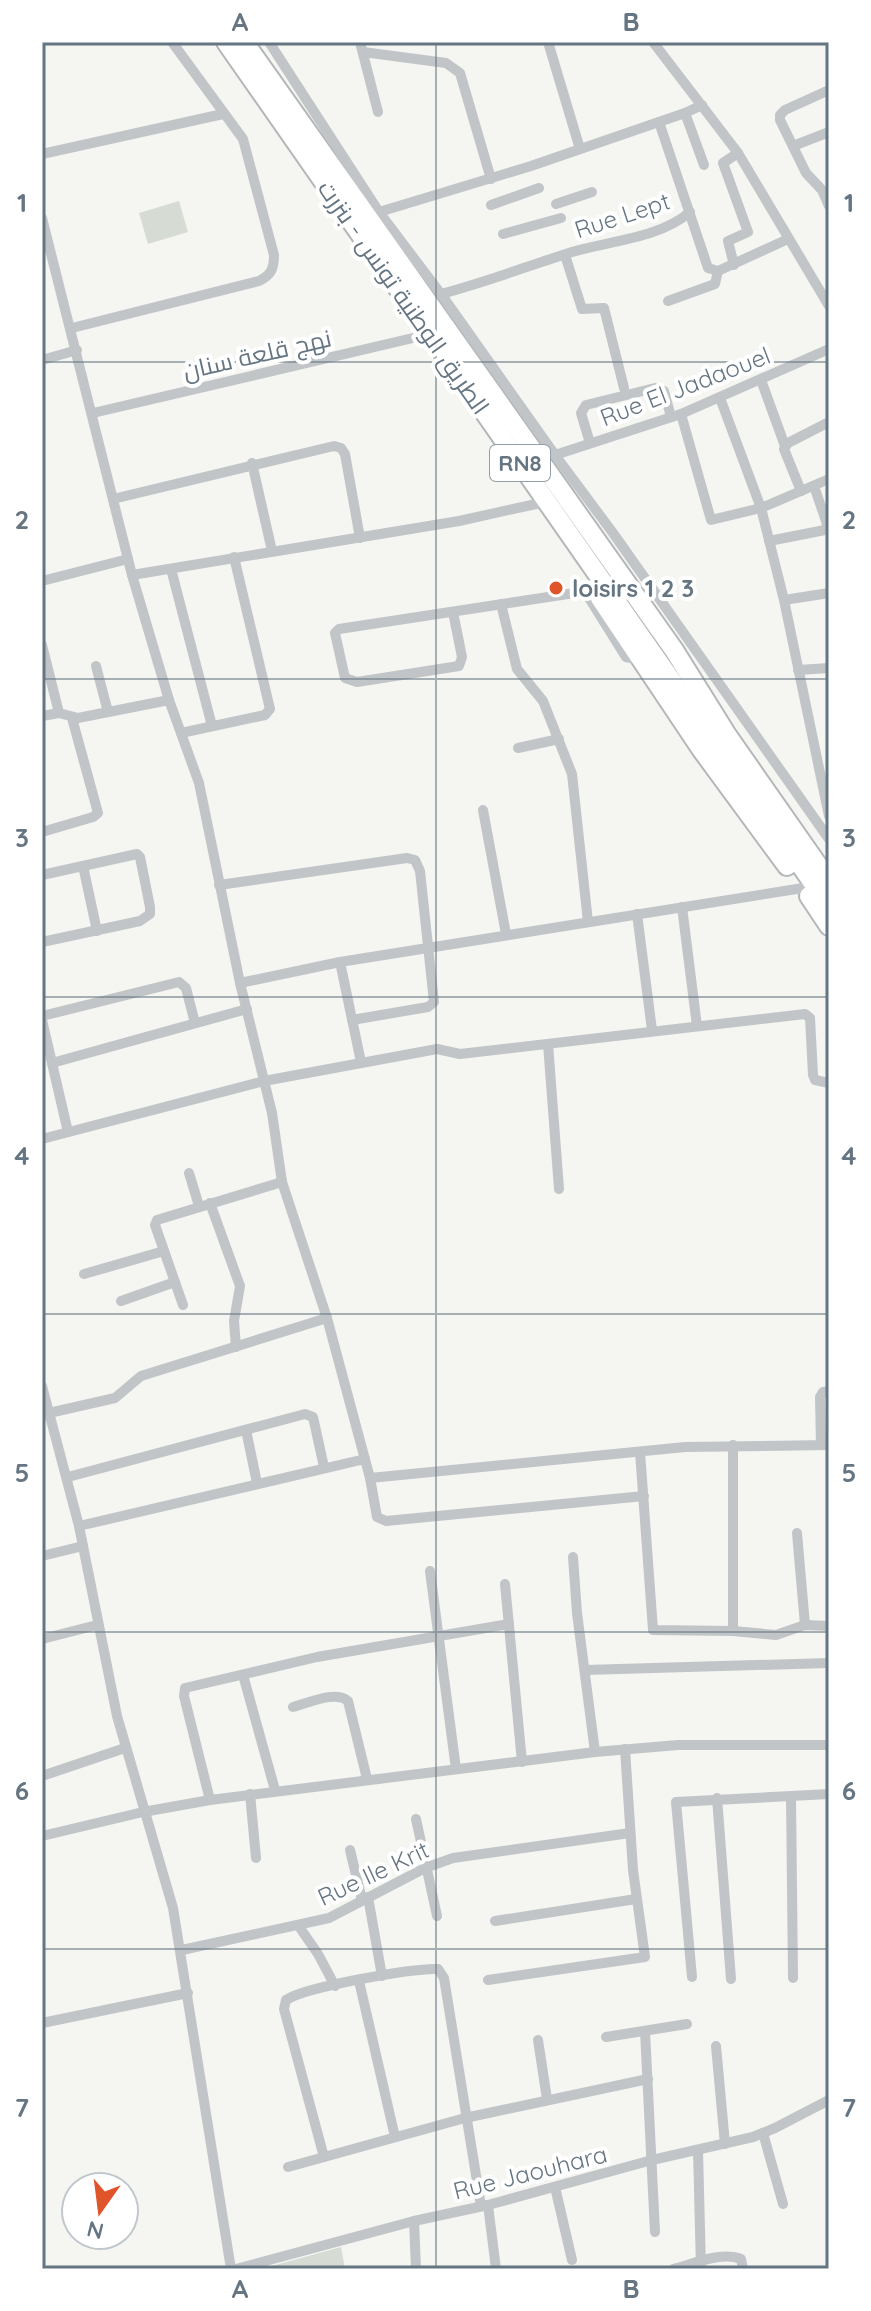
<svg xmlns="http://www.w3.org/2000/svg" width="871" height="2311" viewBox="0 0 871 2311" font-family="Quicksand,Cairo,sans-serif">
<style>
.green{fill:#d6dcd3}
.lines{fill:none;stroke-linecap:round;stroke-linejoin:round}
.highway-casing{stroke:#b4b7ba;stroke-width:22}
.street{stroke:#c1c5c8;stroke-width:10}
.highway{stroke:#fff;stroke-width:18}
.grid{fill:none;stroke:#657582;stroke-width:2;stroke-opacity:0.55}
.poi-dot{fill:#df5428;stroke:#fff;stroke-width:3}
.labels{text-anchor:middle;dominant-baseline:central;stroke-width:8;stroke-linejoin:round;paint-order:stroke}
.shield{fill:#fff;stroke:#939ea8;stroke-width:2}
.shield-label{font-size:22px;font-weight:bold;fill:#657582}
.street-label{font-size:24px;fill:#657582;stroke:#fff}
.poi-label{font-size:24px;font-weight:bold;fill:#657582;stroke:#fff;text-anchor:start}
.neatline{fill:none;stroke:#657582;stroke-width:3}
.grid-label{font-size:26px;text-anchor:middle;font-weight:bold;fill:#657582}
</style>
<rect width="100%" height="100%" fill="#f5f5f2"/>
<g class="green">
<polygon points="179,201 188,232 148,244 139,213"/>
<polygon points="341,2247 345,2269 261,2269"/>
</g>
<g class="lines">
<g class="highway-casing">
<g id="highway">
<polyline points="226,42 829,906"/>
<polyline points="244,42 674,650 727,735 829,881"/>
<polyline points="600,598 701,749 787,866"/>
<polyline points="809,896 829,926"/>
</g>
</g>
<g class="street">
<polyline points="269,42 379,212 441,294 555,455 613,533 829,839"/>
<polyline points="360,42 378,112"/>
<polyline points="548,42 580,149"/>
<polyline points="653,42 738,153 829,306"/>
<polyline points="363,52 446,63 460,73 491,179"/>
<polyline points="829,90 785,110 780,115 780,120 806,173 822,190 829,206"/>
<polyline points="685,113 704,165"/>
<polyline points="659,122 708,268 718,271 788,239"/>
<polyline points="793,146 829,132"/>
<polyline points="42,154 223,114"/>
<polyline points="556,204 592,192"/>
<polyline points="491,205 539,188"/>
<polyline points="379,212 531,166 685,113 702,105"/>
<polyline points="42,218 132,575 169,700 199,783 240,983 272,1113 282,1182 327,1318 370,1478 685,1447 829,1445"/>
<polyline points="503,234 561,218"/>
<polyline points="565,255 582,309 604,308 624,388"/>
<polyline points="734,265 728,241 748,232 723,163 738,153"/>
<path d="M441 294C486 282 528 266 572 252 609 241 660 238 690 212"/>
<polyline points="668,301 715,284 718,271"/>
<path d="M72 328 259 281C271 275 274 269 274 255L243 139 172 42"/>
<polyline points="42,360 77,350"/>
<polyline points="761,380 785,446"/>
<polyline points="720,398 761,508 784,600 829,816"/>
<polyline points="93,413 430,334"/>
<polyline points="681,414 711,520 761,508 829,479"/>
<polyline points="590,443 581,413 586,405 655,388 664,391 671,417"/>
<polyline points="555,455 681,414 829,349"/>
<polyline points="252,463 272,551"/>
<polyline points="801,491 784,449 788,443 829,422"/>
<polyline points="113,499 334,446 341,448 345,454 360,538"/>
<polyline points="769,541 825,530 827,524 814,486"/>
<polyline points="171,569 212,726"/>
<polyline points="132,575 459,521 536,504"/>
<polyline points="42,581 128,559"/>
<polyline points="784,600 829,593"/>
<polyline points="501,604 517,669 543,701 572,774 588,922"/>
<polyline points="453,612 462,657 459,666 357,682 345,678 335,633 339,629 581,592 586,593 626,657 641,660"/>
<polyline points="42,645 59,713"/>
<polyline points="96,666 108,712"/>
<polyline points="798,670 829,668"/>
<polyline points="42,716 59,713 78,718 169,700"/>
<polyline points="181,733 265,715 270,709 234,557"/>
<polyline points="518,748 559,739"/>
<polyline points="483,810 506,934"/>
<polyline points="42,832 93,817 98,813 72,718"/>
<polyline points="83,866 97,931"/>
<polyline points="42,875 137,854 140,857 150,907 150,914 140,921 42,942"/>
<polyline points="219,885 407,858 415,860 420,871 434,1002 428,1007 352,1020"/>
<polyline points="682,907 697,1026"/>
<polyline points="637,914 652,1030"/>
<polyline points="340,962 361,1062"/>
<polyline points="240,983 340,962 803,888"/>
<polyline points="42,1016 179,982 186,988 195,1023"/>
<polyline points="42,1020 68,1132"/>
<polyline points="548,1044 559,1189"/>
<polyline points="52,1063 247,1009"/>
<polyline points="42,1139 264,1081 437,1049 460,1054 805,1014 810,1018 813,1075 815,1080 829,1083"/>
<polyline points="189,1173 199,1206"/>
<polyline points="210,1203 240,1286 234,1321 236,1347"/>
<polyline points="84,1274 164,1251"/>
<polyline points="121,1301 175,1282"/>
<polyline points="183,1305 155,1225 157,1220 282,1182"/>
<polyline points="42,1386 79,1526 117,1716 173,1908 231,2269"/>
<polyline points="49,1413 115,1398 141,1376 327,1318"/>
<polyline points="246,1430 257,1483"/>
<polyline points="821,1445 820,1397 823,1392 829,1391"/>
<polyline points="640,1452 653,1630 733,1631 776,1635 805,1625 829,1626"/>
<polyline points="68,1477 305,1414 313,1417 324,1467"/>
<polyline points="370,1478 377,1517 386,1521 644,1496"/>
<polyline points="79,1526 365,1459"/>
<polyline points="797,1533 805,1625"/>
<polyline points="42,1556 83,1546"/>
<polyline points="573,1557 577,1613 595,1752"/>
<polyline points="430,1571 456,1769"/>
<polyline points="505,1584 522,1762"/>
<polyline points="733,1631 733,1445"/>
<polyline points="42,1639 97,1625"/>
<polyline points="585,1670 829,1663"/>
<polyline points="243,1675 275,1790"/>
<path d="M293 1707C309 1703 335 1690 348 1701L367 1779"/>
<polyline points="42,1776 125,1748"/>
<polyline points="250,1794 256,1858"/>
<polyline points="791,1796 793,1978"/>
<polyline points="717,1798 731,1979"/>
<polyline points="210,1800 184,1696 185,1688 317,1657 509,1624"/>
<polyline points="416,1819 437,1916"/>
<polyline points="42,1836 143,1812 210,1800 595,1752 678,1745 829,1745"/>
<polyline points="350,1850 362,1900"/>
<polyline points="368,1897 382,1976"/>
<polyline points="495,1921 636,1899"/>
<polyline points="298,1925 318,1954 335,1986"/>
<polyline points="182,1950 329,1918 425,1868 453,1858 630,1833"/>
<polyline points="692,1977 676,1802 829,1794"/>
<polyline points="488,1980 645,1957 633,1870 625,1749"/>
<polyline points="359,1981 395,2137"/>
<polyline points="42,2023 188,1993"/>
<polyline points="645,2031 655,2232"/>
<polyline points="606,2037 687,2024"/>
<polyline points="538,2040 547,2099"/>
<polyline points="716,2046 725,2144"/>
<polyline points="763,2133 783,2204"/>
<polyline points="698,2151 701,2269"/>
<path d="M324 2157 284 2009 286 2000C305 1987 413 1968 438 1969L444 1978 481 2206"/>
<polyline points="288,2167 465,2118 648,2079"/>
<polyline points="555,2187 572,2260"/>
<polyline points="488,2205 496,2269"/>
<polyline points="414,2221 416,2269"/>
<polyline points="236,2269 414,2221 488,2205 652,2160 753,2137 775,2128 829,2100"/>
<path d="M673 2269C693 2264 721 2251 741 2259L743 2269"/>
</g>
<use href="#highway" class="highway"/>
</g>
<path class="grid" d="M436 42V2269M42 362H829M42 679H829M42 997H829M42 1314H829M42 1632H829M42 1949H829"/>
<circle class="poi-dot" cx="556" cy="588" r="8"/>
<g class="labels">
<rect class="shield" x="490" y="445" width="60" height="36" rx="6"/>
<g class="shield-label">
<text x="520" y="463">RN8</text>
</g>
<g class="street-label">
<text transform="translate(622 215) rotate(-18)">Rue Lept</text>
<text transform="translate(404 297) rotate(55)">الطريق الوطنية تونس - بنزرت</text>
<text transform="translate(257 354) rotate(-13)">نهج قلعة سنان</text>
<text transform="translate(685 386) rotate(-21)">Rue El Jadaouel</text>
<text transform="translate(373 1873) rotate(-25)">Rue Ile Krit</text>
<text transform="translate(530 2172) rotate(-14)">Rue Jaouhara</text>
</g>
<g class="poi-label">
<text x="572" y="588">loisirs 1 2 3</text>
</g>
</g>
<rect width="871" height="2311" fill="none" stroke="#ffffff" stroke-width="88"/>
<g transform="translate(100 2211) rotate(194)"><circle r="38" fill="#ffffff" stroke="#c1c8cd" stroke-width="2"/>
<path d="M0-6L14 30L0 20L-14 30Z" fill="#df5428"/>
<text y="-12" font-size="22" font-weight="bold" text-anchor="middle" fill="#657582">N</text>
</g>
<rect x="44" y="44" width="783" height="2223" class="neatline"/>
<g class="grid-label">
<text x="240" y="31">A</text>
<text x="631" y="31">B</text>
<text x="22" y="212">1</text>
<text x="849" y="212">1</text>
<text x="22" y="529">2</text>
<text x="849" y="529">2</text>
<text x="22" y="847">3</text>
<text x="849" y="847">3</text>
<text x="22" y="1165">4</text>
<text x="849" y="1165">4</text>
<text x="22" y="1482">5</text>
<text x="849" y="1482">5</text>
<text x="22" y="1800">6</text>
<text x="849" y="1800">6</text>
<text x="22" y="2117">7</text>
<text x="849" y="2117">7</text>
<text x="240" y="2298">A</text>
<text x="631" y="2298">B</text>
</g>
</svg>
